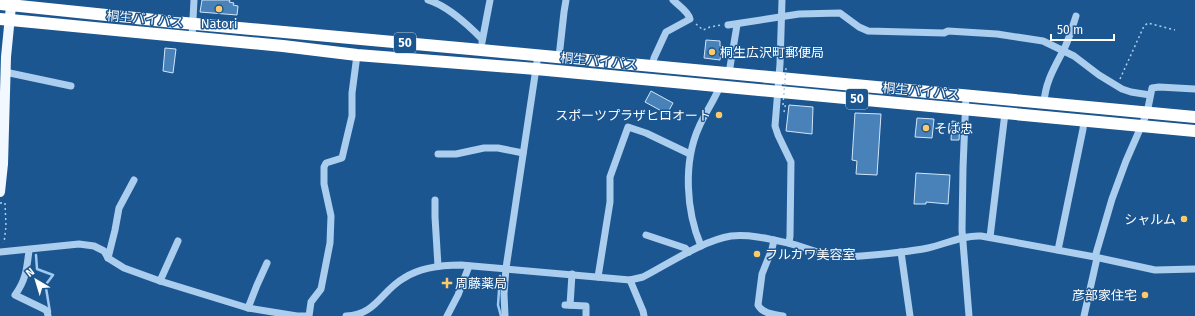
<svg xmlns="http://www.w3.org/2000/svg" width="1195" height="316" viewBox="0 0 1195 316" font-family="'Fira Sans','Noto Sans JP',sans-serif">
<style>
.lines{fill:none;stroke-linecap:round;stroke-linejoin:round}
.stream{stroke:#9ec9f0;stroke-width:2.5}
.building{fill:#4981b9;stroke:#d1e6fa}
.path{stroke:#abcdee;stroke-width:1.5;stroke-dasharray:2 3;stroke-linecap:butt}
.minor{stroke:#abcdee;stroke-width:7}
.major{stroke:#f2f8ff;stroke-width:10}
.highway{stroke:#fff;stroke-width:12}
.path-bridge{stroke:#abcdee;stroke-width:1.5;stroke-dasharray:2 3;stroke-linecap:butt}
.poi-dot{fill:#feca68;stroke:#1c5690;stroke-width:1.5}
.labels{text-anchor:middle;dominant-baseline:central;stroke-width:3;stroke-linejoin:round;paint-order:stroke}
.shield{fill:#1c5690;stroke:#bbccde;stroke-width:1}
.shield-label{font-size:12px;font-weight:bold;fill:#fff}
.street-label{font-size:13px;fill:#fff;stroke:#1c5690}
.poi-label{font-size:13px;fill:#fff;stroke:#1c5690;text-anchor:start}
</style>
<rect width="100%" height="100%" fill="#1c5690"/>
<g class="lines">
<g class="stream">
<polyline points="36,255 37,269 53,275 47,283 46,288 50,312"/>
<polyline points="500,276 498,305 501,316"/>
</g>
</g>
<g class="building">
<polygon points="202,0 230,0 229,2 234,3 233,5 238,6 237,15 200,12"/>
<polygon points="706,40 720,41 720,46 722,46 720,60 704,58"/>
<polygon points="165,48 176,49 173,73 163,71"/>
<polygon points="651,91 673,103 667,114 645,102"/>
<polygon points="789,105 813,107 812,134 786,131"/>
<polygon points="855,113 881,114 877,175 856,174 857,161 852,160"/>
<polygon points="917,118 934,119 932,138 915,137"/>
<polygon points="952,121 960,122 959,140 951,140"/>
<polygon points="916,173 950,175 948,204 926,202 926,204 914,204"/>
</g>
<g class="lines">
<g class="path">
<polyline points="696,24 703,30 710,27 721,25"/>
<polyline points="1120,79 1144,26 1148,23 1175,30"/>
<polyline points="784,112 786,102"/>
<polyline points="0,203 5,203 6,226 4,243"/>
</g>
<g class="minor">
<path d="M428 0C448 6 468 25 482 39"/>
<polyline points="782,0 780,64 775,126 778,135 791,162 790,236 789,243"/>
<polyline points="728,25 799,14 840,13 859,27 868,31 944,33 948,31 997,34 1043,41 1074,56 1099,75 1122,89 1131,92 1150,95"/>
<polyline points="192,38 194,0"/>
<polyline points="482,42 490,0"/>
<polyline points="559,57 564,12 566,0"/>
<path d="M652 66 654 58 666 32 690 19C688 11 679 6 673 0"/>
<polyline points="5,72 71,86"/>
<polyline points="729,73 737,25"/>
<polyline points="966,95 963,168 962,230 969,316"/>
<path d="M1044 103C1045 83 1054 68 1063 51 1069 40 1072 28 1076 16"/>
<polyline points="438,154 456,154 484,148 498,148 523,153"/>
<polyline points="435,200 435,217 438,266"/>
<polyline points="646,235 685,248 689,252"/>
<polyline points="990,237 1005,113"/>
<path d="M774 240 772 249 762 274 758 305C763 314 773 314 783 316"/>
<path d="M701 246C686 211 683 162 699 127 705 113 714 101 720 86"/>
<path d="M29 250C27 268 26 280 15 295L44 309 47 311 48 316"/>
<polyline points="1058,250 1083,129 1084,121"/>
<polyline points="0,252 79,244 94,246 104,251 108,258 124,268 160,281 248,308 297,316 306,316"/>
<polyline points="901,252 910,316"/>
<polyline points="1095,257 1112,199 1126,161 1147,113 1152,88 1159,87 1195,89"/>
<polyline points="108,258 115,230 119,208 134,180"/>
<polyline points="598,277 610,202 610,177 628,127 646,133 690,154"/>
<polyline points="630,280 643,311 644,316"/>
<polyline points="160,281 178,241"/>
<polyline points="565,305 586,306 586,316"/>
<polyline points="570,305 572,274"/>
<polyline points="248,308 257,285 267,263"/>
<polyline points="309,316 311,302 321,289 330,243 331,216 324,184 324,167 326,163 342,158 352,116 352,93 357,55"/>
<path d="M346 316C376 315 381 291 404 278 421 267 441 265 461 265L630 280 643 277C668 264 704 240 731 236 750 234 770 239 788 243 809 248 827 258 850 257 876 255 903 253 928 248 946 244 963 235 981 236L1095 257 1155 270 1195 269"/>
<polyline points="447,316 458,295 469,266"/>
<polyline points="505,316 504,294 506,268 538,55"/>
<polyline points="1084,316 1097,258"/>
</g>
<polyline class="major" points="0,192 3,164 6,57 11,6"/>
<g class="highway">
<polyline points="0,4 174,22 481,50 1195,117"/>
<polyline points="0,19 283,46 357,55 536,69 1195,131"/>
</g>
<polyline class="path-bridge" points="783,105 786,68"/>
</g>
<g class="poi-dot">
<circle cx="219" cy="9" r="4"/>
<circle cx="712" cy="52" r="4"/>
<circle cx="719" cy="115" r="4"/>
<circle cx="926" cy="128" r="4"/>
<circle cx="1184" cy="219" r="4"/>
<circle cx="757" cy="254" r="4"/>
<path d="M445 277h4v4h4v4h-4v4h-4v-4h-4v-4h4z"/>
<circle cx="1145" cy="295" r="4"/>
</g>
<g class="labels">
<g class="shield">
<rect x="394" y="33" width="22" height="20" rx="3"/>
<rect x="846" y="89" width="22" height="20" rx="3"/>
</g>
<g class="shield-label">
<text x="405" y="43">50</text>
<text x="857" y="99">50</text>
</g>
<g class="street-label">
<text transform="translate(145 19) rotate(5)">桐生バイパス</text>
<text transform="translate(599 61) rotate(5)">桐生バイパス</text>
<text transform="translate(921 91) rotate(5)">桐生バイパス</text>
</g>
<g class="poi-label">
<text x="219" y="23" text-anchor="middle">Natori</text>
<text x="720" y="52">桐生広沢町郵便局</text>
<text x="711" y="115" text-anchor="end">スポーツプラザヒロオート</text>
<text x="934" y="128">そば忠</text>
<text x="1176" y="219" text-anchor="end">シャルム</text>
<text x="765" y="254">フルカワ美容室</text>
<text x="455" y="283">周藤薬局</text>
<text x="1137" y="295" text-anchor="end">彦部家住宅</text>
</g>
</g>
<g transform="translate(36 280) rotate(322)" stroke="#1c5690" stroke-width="3" paint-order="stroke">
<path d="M0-3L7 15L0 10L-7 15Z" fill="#ffffff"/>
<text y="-6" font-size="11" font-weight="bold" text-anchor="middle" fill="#ffffff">N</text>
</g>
<path d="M1051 34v6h63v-6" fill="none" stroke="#ffffff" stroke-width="2"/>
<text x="1057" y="34" font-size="12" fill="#ffffff" stroke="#1c5690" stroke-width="3" paint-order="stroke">50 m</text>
</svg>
